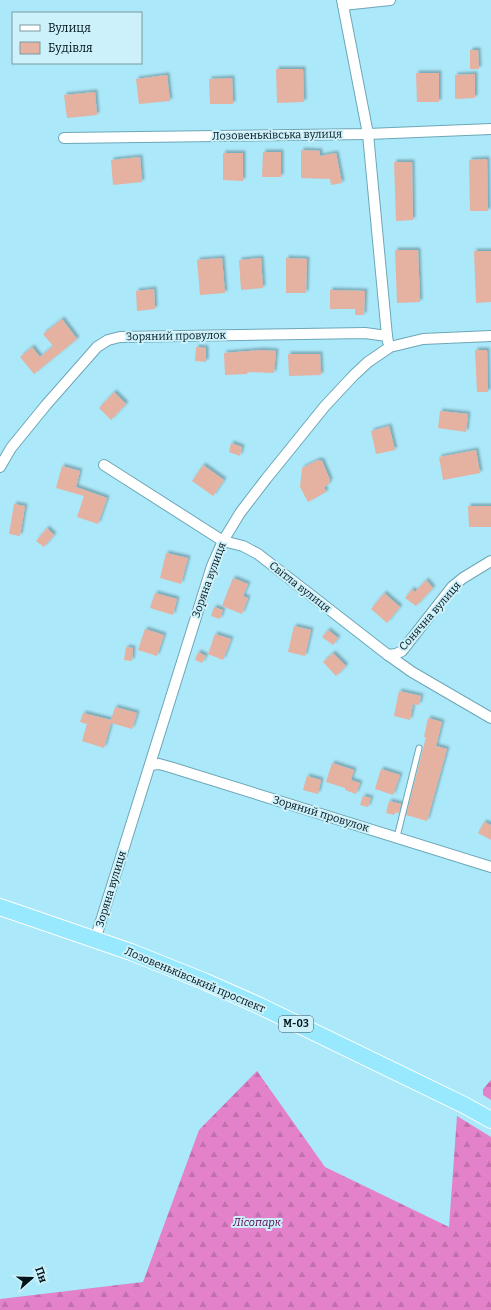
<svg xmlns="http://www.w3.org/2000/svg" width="491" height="1310" viewBox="0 0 491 1310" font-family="Bitter,serif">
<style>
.forest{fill:url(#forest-firs)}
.building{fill:#e5b1a1;filter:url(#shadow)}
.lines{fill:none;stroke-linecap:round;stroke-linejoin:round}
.service-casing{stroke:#6ca7b7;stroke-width:7}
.minor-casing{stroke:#6ca7b7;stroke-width:12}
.trunk-casing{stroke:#fff;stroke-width:18}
.service{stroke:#fff;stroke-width:5}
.minor{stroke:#fff;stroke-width:10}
.trunk{stroke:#98e8fe;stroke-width:16}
.labels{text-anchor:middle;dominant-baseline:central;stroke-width:4;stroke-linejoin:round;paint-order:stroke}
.shield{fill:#cdf1fb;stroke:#3e565e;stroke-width:1}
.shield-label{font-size:10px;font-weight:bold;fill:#00141a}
.street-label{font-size:11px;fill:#00141a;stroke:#cdf1fb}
.park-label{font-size:11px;font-style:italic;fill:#5a004b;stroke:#cdf1fb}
</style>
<defs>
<pattern id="forest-firs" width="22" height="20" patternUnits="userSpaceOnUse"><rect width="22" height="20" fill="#e382ca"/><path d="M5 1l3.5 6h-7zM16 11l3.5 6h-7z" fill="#c16fad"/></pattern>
<filter id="shadow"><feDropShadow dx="2.5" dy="-2.5" stdDeviation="1" flood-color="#0004"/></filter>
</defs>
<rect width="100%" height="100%" fill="#abe8f9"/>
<g class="forest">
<polygon points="257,1071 325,1167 449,1227 457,1116 491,1137 491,1310 0,1310 0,1299 143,1282 199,1130"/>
<polygon points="491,1080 491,1100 483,1095 483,1089"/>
</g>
<g class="building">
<polygon points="470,50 478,50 479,69 470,69"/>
<polygon points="276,69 303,69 304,102 277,103"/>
<polygon points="416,73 439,73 439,102 417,102"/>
<polygon points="475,74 475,98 455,99 455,75"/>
<polygon points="167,75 170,101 139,104 136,79"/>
<polygon points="232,78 233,104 210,104 209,79"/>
<polygon points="95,92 97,115 67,118 64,95"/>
<polygon points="301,150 320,151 320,156 336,153 342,183 331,185 330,179 301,178"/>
<polygon points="263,152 281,152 281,177 262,177"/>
<polygon points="223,153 243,153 243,181 223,180"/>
<polygon points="140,157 142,182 113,185 111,160"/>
<polygon points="487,159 488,211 470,211 469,160"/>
<polygon points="394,162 412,162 413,220 396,221"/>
<polygon points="395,250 418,250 420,302 397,303"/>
<polygon points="474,251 491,251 491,302 476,303"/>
<polygon points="222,258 225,293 200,295 197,260"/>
<polygon points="261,258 263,288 241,290 239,260"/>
<polygon points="286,258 307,259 306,293 286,293"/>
<polygon points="154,289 155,309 137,311 136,291"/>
<polygon points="330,290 365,291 364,315 355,315 355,309 330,309"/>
<polygon points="62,319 77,339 34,374 20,357 32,347 40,357 53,346 43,334"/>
<polygon points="196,347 206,348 206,362 195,361"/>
<polygon points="261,350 276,351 274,373 247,372 247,374 225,375 224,353"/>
<polygon points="475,350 487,350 488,392 477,392"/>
<polygon points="288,354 320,354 321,375 289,376"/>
<polygon points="114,392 126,404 111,420 99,408"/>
<polygon points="440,411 468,414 466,432 438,428"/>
<polygon points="389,426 395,450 376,454 371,431"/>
<polygon points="231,443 242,447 240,456 229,452"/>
<polygon points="476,450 480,473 443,480 439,457"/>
<polygon points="318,460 322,461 330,480 328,485 324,487 326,492 308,502 300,487 302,468"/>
<polygon points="203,465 224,480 213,496 192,481"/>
<polygon points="62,466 80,471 76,487 107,498 98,524 77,517 84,496 56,488"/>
<polygon points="14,504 25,506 20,536 9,534"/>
<polygon points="468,506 491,506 491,527 469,527"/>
<polygon points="47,528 54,535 44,547 36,541"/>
<polygon points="166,553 188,558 181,584 160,578"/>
<polygon points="233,578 248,584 243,596 248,598 242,614 222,606"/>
<polygon points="426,580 433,588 416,606 405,598 412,589 415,592"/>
<polygon points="155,593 177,599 173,615 150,608"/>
<polygon points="384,593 400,607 387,623 371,609"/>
<polygon points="214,607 223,610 220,619 211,616"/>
<polygon points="294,626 311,630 305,656 288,652"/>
<polygon points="145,629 164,635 157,656 138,650"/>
<polygon points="328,630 338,638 333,645 322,637"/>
<polygon points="215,634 231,639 223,660 208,654"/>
<polygon points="126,647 133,648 132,661 124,660"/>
<polygon points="198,652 206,656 202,663 195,660"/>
<polygon points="333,653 346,666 336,676 323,662"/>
<polygon points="399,691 421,696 419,705 413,704 410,720 394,716"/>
<polygon points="115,707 137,713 132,729 111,723 104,748 82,741 87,724 80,722 83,713 111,720"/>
<polygon points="428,718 442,722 436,746 447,749 427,821 406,815 426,737 424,737"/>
<polygon points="332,763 354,770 351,780 360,783 356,794 345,790 345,788 326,782"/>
<polygon points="381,769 400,775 393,795 375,789"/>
<polygon points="307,776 321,780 318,794 303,790"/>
<polygon points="363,796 371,798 368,807 360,805"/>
<polygon points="389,801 401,804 399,813 395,812 394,815 386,813"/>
<polygon points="484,822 491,825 491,840 478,833"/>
</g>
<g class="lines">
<g class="service-casing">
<polyline id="service" points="397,837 419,748"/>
</g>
<g class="minor-casing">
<g id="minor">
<polyline points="342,0 368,134 387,336 388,342"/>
<polyline points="343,5 390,0"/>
<polyline points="64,138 368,134 491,129"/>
<polyline points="104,465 223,541 243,546 258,554 388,655 412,672 491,718"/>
<polyline points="0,467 11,448 46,405 97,347 108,340 120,337 365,333 387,336"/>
<polyline points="388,655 396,654 402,651 452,587 463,578 491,561"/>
<polyline points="150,765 159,764 170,767 491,867"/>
<polyline points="95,940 212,566 223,541 240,513 266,479 325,406 354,375 368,362 390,347 423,339 491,336"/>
</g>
</g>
<g class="trunk-casing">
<polyline id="trunk" points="0,907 131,952 206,982 260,1006 464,1105 491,1120"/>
</g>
<use href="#service" class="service"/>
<use href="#minor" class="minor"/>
<use href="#trunk" class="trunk"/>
</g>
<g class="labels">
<rect class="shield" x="279" y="1016" width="34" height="16" rx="3"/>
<g class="shield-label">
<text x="296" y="1024">М-03</text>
</g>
<g class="street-label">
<text transform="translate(277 135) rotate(-1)">Лозовеньківська вулиця</text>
<text transform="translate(176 336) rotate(-1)">Зоряний провулок</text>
<text transform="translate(209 580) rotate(-70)">Зоряна вулиця</text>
<text transform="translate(300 587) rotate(38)">Світла вулиця</text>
<text transform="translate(430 616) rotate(-49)">Сонячна вулиця</text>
<text transform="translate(321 814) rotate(17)">Зоряний провулок</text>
<text transform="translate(111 889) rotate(-73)">Зоряна вулиця</text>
<text transform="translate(195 980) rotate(23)">Лозовеньківський проспект</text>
</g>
<g class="park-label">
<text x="257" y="1222">Лісопарк</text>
</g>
</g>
<rect x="12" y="12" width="130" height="52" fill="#cdf1fb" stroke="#7b99a1"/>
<rect x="20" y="25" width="20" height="6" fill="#ffffff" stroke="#7b99a1"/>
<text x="48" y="32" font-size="12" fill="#00141a">Вулиця</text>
<rect x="20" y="42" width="20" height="12" fill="#e5b1a1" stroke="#7b99a1"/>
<text x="48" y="52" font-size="12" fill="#00141a">Будівля</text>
<g transform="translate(32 1278) rotate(70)" stroke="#cdf1fb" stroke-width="3" paint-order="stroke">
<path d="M0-3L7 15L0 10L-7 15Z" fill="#00141a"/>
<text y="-6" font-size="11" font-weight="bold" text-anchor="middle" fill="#00141a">Пн</text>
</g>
</svg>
